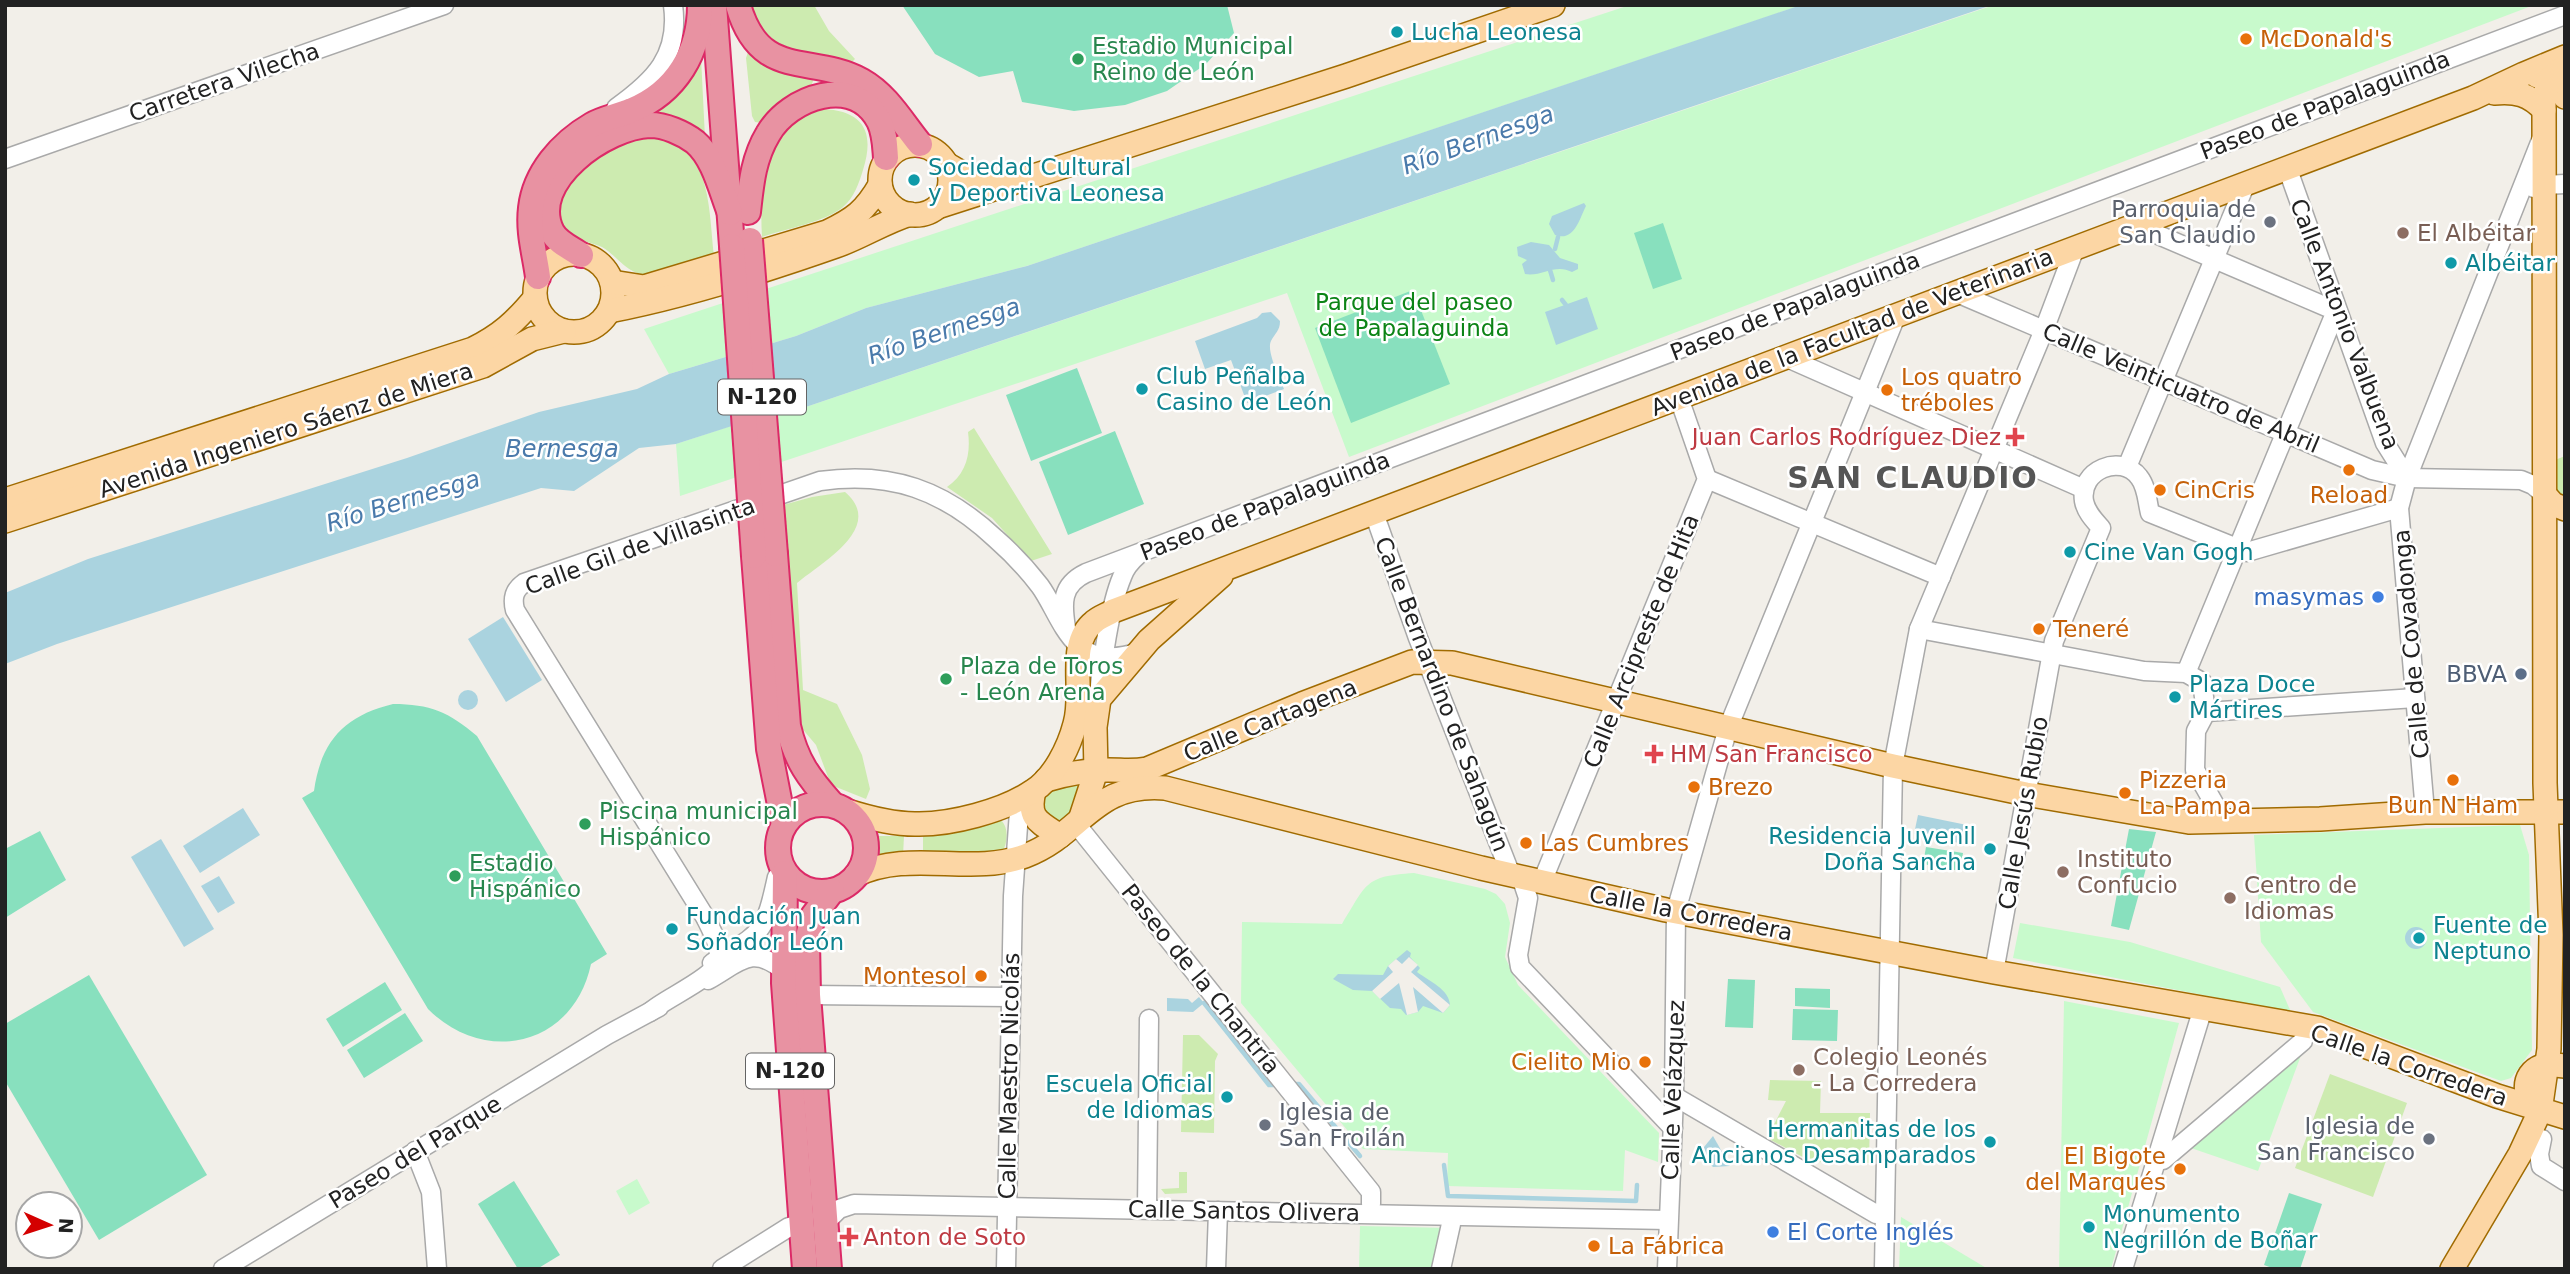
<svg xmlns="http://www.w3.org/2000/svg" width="2570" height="1274" viewBox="0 0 2570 1274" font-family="'DejaVu Sans',sans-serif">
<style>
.grass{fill:#cdebb0}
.park{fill:#c8facc}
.pitch{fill:#88e0be}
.water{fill:#aad3df}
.pier{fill:#f2efe9}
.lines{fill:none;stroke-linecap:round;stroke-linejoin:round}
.stream{stroke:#aad3df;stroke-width:4.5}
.minor-casing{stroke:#a9a9a9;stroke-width:21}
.major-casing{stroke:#a06b00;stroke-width:26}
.highway-casing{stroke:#dc2a67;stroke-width:28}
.minor{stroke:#fff;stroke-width:18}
.major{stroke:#fcd6a4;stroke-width:23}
.highway{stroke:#e892a2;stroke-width:24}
.highway-bridge-casing{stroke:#dc2a67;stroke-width:28;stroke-linecap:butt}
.highway-bridge{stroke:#e892a2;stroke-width:24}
.culture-dot{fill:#0f9aa8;stroke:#fff;stroke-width:2.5}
.food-dot{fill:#e8710a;stroke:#fff;stroke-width:2.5}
.leisure-dot{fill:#2e9e5b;stroke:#fff;stroke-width:2.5}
.worship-dot{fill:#6b7280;stroke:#fff;stroke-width:2.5}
.education-dot{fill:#8d6e63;stroke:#fff;stroke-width:2.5}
.health-dot{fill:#e0444e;stroke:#fff;stroke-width:2.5}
.shop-dot{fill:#3f7fe0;stroke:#fff;stroke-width:2.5}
.service-dot{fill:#5c6f8a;stroke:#fff;stroke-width:2.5}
.labels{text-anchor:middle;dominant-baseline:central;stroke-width:5;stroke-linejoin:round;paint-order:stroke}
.shield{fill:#fff;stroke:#646464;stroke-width:2}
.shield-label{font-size:21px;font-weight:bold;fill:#222}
.culture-label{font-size:23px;fill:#0d838f;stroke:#fff;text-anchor:start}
.food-label{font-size:23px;fill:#c56008;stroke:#fff;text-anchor:start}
.leisure-label{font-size:23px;fill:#27864d;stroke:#fff;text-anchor:start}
.street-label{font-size:23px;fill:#222;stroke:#fff}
.worship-label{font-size:23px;fill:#5b616d;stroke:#fff;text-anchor:end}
.education-label{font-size:23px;fill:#785e54;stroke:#fff;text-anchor:start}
.park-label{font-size:23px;fill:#0c8416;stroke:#fff}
.health-label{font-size:23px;fill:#be3a42;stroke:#fff;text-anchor:start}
.shop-label{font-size:23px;fill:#366cbe;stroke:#fff;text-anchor:end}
.service-label{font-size:23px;fill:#4e5e75;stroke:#fff;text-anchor:end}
.water-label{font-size:24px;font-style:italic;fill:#4a7aab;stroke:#fff}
.district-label{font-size:30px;font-weight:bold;letter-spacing:2px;fill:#555;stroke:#fff}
</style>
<rect width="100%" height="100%" fill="#f2efe9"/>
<g class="grass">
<path d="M750 5H814L829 31 855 59 851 63C809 47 767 59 750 5Z"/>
<polygon points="753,48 811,76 813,81 810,89 763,123 755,122 752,116 746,58 748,52"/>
<polygon points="701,57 705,138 643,120"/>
<path d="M823 109C864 111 875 132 863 170 859 183 854 198 843 207 825 222 785 229 762 237 759 187 764 122 823 109Z"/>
<path d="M641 138C712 137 708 202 714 255 698 260 661 275 647 275 625 273 619 257 602 247 589 241 573 241 563 229 543 204 581 168 601 156 614 148 627 143 641 138Z"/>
<path d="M974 428 1052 554 1031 561 992 518 947 487C966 474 971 454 968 432Z"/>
<polygon points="2565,456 2565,501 2552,490 2555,460"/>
<path d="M845 492C886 527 822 562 797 583L803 690 837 704 862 755 870 789 866 799 831 785 816 745 800 726 783 505 812 497Z"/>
<path d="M1079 783 1083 786C1078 802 1073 813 1059 823L1042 819V798L1053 790Z"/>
<path d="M998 818C1010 825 1008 844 1001 854L923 856V835Z"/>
<polygon points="877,836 904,836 903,856 878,859"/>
<polygon points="1183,1035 1199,1035 1218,1054 1215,1061 1214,1133 1181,1132"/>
<polygon points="2330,1074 2407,1103 2373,1197 2295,1168"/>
<polygon points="1770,1080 1821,1081 1820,1113 1870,1113 1869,1163 1812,1162 1767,1138 1786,1101 1768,1100"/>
<polygon points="1179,1172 1187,1172 1187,1193 1165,1194 1161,1189 1179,1188"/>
</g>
<g class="park">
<polygon points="1630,5 1802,5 1030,265 866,308 796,336 669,374 644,329"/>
<polygon points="1994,5 2534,5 1349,457 1287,293 680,496 676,444 749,420 797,410"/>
<polygon points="2520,825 2529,855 2532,1050 2511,1078 2501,1081 2313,1012 2261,942 2254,835"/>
<path d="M1414 873 1485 889 1496 894 1505 904 1510 923 1505 957 1518 985 1659 1133 1658 1162 1625 1150 1623 1191 1447 1186 1448 1153 1363 1149 1241 1003 1242 922 1342 924C1367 884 1364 876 1414 873Z"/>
<polygon points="2020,923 2130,942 2280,987 2291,1012 2013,958"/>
<polygon points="2064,1001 2179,1023 2111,1269 2059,1269"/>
<polygon points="2303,1050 2258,1171 2188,1147"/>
<polygon points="637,1179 650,1203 629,1215 616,1191"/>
<polygon points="1901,1217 1988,1269 1899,1269"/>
<polygon points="1360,1226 1449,1228 1448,1269 1359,1269"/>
</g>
<g class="pitch">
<polygon points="902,5 1227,5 1234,33 1206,64 1167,91 1125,105 1074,111 1022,102 1013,71 979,77 935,54"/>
<polygon points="1663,223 1682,279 1653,289 1634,233"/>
<polygon points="1413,290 1450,384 1351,423 1315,328"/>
<polygon points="1077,368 1102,433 1031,461 1006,395"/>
<polygon points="1115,431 1144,504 1068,535 1039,462"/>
<path d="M393 704C430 704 449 712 477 736L607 954 591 964C574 1045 486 1067 428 1009L302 798 314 791C321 741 344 716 393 704Z"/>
<polygon points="2129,829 2156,832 2129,930 2111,926"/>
<polygon points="40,831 66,880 5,918 5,849"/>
<polygon points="1926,847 1963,853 1960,871 1923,864"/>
<polygon points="89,975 207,1175 99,1240 5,1081 5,1024"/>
<polygon points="1728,979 1755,980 1753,1028 1725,1027"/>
<polygon points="385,982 402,1010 343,1047 326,1019"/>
<polygon points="1795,988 1830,989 1830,1008 1795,1006"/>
<polygon points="1793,1009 1838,1010 1837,1041 1792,1040"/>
<polygon points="405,1013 423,1041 364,1078 347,1050"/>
<polygon points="514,1181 560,1255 537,1269 518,1269 478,1204"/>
<polygon points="2289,1193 2322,1204 2300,1269 2275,1269 2264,1265"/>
</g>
<g class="water">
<polygon points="1801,5 1992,5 797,410 763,416 676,444 639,448 574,491 541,488 57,644 5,664 5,593 88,559 407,458 539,412 637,389 669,374 796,336 866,308 1027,266"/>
<path d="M1584 203 1586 206C1579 220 1574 242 1555 235L1549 224 1552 216Z"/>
<path d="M1531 242 1549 245 1560 258 1578 264V269L1572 272C1555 263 1542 277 1525 274L1522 264 1527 260 1518 256 1517 247Z"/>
<polygon points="1587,297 1598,329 1556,345 1545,312"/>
<path d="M1271 312 1280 321C1280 331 1275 333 1271 341 1266 351 1280 378 1284 389L1247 403 1231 360 1205 369 1195 341 1257 318 1262 313Z"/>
<polygon points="503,617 542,680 506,702 468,639"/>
<circle cx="468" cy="700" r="10"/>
<polygon points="243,808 260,835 200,873 183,846"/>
<polygon points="1918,815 1967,825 1964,844 1914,834"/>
<polygon points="161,839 214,929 184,947 131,857"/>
<polygon points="219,876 235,903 218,913 201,886"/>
<circle cx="2416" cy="938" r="11"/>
<path d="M1407 950 1411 953 1410 957 1420 968 1417 972C1429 981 1449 989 1450 1005L1443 1013 1423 1006 1418 1012 1406 1015 1401 1009 1390 1008 1372 991 1353 990 1333 979 1338 974 1383 975 1388 966Z"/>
<polygon points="1199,997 1204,1003 1193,1012 1167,1011 1167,998 1188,999 1192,1003"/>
<polygon points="1713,1136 1730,1166 1713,1167 1705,1159 1704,1147"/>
</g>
<polygon class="pier" points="1409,957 1418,965 1411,972 1450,1005 1443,1013 1413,987 1418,1012 1407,1015 1399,983 1380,999 1372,991 1393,972 1388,966 1396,959 1402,964"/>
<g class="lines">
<g class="stream">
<polyline points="1555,249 1558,237"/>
<polyline points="1550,270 1553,280"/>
<polyline points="1562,300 1566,305"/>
<polyline points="1204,1003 1269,1085 1277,1085"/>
<polyline points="1296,1084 1299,1084 1360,1156"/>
<polyline points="1444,1165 1448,1196 1636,1201 1637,1185"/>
</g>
<g class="minor-casing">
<g id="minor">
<path d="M616 108C654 81 680 56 673 5"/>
<polyline points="5,159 444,5"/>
<polyline points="2287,167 2385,443 2407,478"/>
<polyline points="2534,188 2544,185 2565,184"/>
<polyline points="2135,225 2336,311 2186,673"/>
<polyline points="1957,293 2372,470 2407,478 2521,480 2533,485 2545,495"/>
<polyline points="1785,357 2084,489"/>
<polyline points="2127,467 2246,183"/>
<polyline points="1707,479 1941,577"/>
<polyline points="1374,513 1418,638 1511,875"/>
<path d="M1066 628C1062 603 1061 585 1086 573L2565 15"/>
<polyline points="1919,629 2144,671 2186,673 2202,682 2206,712 2196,731 2195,770 2224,821"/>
<path d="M1099 699C1101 667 1110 605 1122 577 1125 568 1131 561 1138 555"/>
<polyline points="2206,712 2415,698"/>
<polyline points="2425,812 2399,508 2407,478 2541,140"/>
<polyline points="1076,824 1371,1192 1371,1204"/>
<polyline points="1521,877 1528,898 1518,955 1520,967 1673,1128"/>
<polyline points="1542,882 1707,479 1679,398"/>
<path d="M712 963C761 932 764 937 777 877"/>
<path d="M1994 972 2054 641 2101 528C2094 520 2086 512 2084 501 2079 470 2121 453 2139 477 2147 487 2147 501 2150 513L2247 552 2399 508"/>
<path d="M708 980C740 962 752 944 784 971"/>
<polyline points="808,995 1010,997"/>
<path d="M650 1012C665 998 717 977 719 959 720 945 711 929 705 917L515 610C512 598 514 590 524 583L820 481C891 471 944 490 996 539 1012 553 1027 569 1040 586 1053 604 1061 629 1078 645 1095 661 1118 659 1139 652"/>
<polyline points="1674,1096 1876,1214"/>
<polyline points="2542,1139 2539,1154 2541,1166 2565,1181"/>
<polyline points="415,1151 431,1192 437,1269"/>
<polyline points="2163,1160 2303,1041"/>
<polyline points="1147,1209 1149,1019"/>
<polyline points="826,1222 839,1209 854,1204 1668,1220"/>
<polyline points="223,1269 607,1035 659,1007"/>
<polyline points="722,1269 789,1227 802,1223"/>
<polyline points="1006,1269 1013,896 1020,798"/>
<polyline points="1216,1269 1218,1211"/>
<polyline points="1441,1269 1451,1224"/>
<polyline points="1667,1269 1674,1096 1676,911 1728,728 1896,316"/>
<polyline points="1884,1269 1893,766 1919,629 2044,330 2075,248"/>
<polyline points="2123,1269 2203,1008"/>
</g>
</g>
<g class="major-casing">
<g id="major">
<path d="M2537 76C2550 78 2559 85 2565 97"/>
<path d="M2494 93C2516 91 2529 94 2544 110"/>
<circle cx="915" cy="180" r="35"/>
<polyline points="948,165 972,179 1003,186"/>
<polyline points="940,206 1346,76 1553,5"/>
<circle cx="574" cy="293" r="39"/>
<path d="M612 282 644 287 827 232C854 219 865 211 880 185"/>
<path d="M609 311C686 296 762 272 836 246 862 237 884 222 910 214"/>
<polyline points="2545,495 2553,504 2565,509"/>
<path d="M5 500 473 349C501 335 515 322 535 298"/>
<polyline points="5,521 483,366 532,339 564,331"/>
<path d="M1046 780C1066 774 1087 770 1108 770 1123 770 1131 772 1147 769L1302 704 1412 662 1452 663 1893 766 2026 794 2189 822 2320 819 2425 812H2565"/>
<path d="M1034 791C1027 819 1039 822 1060 836"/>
<path d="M847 811C869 818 892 824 915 824 950 825 1004 811 1033 791 1054 778 1069 747 1075 724 1085 690 1066 644 1094 622 1099 617 1107 615 1113 611L2473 98 2524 74 2565 57"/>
<polyline points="1081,817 1096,771 1095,727 1099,699 1149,640 1221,576"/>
<path d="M856 875C910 849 970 876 1025 856 1083 834 1093 782 1165 788L1481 868 1666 910 1994 972 2317 1028 2497 1096 2565 1117"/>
<path d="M2540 1111C2523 1100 2520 1074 2542 1066 2549 1064 2557 1065 2565 1066"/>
<polyline points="2452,1269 2520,1154 2540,1111 2549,1049 2551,935 2545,783 2544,98 2549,79 2565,66"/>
</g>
</g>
<g class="highway-casing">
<g id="highway">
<polyline points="714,5 732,246"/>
<path d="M738 5C760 82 810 53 862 81 887 95 902 122 920 144"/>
<path d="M748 212C751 185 753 159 768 134 789 97 854 74 879 121 885 133 885 145 886 158"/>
<path d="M581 255C571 248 558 243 552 232 526 181 607 126 650 125 665 125 683 133 695 142 714 158 721 190 730 213"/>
<path d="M538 277C535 254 528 232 531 208 535 173 561 143 592 125 604 118 619 116 632 110 676 92 700 52 700 5"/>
<path d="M775 554 788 726C796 761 809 778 832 804"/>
<polyline points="754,556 769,749 784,825"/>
<circle cx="822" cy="848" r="44"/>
<polyline points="785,873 784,983 805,1269"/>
<polyline points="829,1269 808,995 807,941 813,916 832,891"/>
</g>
</g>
<use href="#minor" class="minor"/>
<use href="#major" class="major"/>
<use href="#highway" class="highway"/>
<g class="highway-bridge-casing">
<g id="highway-bridge">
<polyline points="750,240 775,554"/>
<polyline points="732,246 754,556"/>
</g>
</g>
<use href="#highway-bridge" class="highway-bridge"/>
</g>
<g class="culture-dot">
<circle cx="1397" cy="32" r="7"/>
<circle cx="914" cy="180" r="7"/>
<circle cx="2451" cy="263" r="7"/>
<circle cx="1142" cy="389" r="7"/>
<circle cx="2070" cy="552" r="7"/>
<circle cx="2175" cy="697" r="7"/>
<circle cx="1990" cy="849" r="7"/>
<circle cx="672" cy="929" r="7"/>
<circle cx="2419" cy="938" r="7"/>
<circle cx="1227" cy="1097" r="7"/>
<circle cx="1990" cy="1142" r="7"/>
<circle cx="2089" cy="1227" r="7"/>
</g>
<g class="food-dot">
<circle cx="2246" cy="39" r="7"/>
<circle cx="1887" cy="390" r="7"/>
<circle cx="2349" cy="470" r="7"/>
<circle cx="2160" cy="490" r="7"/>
<circle cx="2039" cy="629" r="7"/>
<circle cx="2453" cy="780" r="7"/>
<circle cx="1694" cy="787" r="7"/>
<circle cx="2125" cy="793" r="7"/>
<circle cx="1526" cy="843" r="7"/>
<circle cx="981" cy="976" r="7"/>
<circle cx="1645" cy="1062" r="7"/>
<circle cx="2180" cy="1169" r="7"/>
<circle cx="1594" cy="1246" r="7"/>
</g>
<g class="leisure-dot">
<circle cx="1078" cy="59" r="7"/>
<circle cx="946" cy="679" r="7"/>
<circle cx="585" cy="824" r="7"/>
<circle cx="455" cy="876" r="7"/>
</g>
<g class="worship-dot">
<circle cx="2270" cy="222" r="7"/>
<circle cx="1265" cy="1125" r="7"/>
<circle cx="2429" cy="1139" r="7"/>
</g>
<g class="education-dot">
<circle cx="2403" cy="233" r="7"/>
<circle cx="2063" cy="872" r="7"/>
<circle cx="2230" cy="898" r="7"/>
<circle cx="1799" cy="1070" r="7"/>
</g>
<g class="health-dot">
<path d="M2011.5 426.5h7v7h7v7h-7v7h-7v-7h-7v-7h7z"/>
<path d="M1650.5 743.5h7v7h7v7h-7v7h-7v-7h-7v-7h7z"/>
<path d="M845.5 1226.5h7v7h7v7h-7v7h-7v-7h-7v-7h7z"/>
</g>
<g class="shop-dot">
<circle cx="2378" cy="597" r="7"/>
<circle cx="1773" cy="1232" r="7"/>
</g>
<circle class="service-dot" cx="2521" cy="674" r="7"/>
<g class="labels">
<g class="shield">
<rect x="718" y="379.5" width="88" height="35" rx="5"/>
<rect x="746" y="1053.5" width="88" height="35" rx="5"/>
</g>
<g class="shield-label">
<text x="762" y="397">N-120</text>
<text x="790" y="1071">N-120</text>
</g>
<g class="culture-label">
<text x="1411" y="32">Lucha Leonesa</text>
<text x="928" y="167">Sociedad Cultural<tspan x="928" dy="26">y Deportiva Leonesa</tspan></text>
<text x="2465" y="263">Albéitar</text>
<text x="1156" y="376">Club Peñalba<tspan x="1156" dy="26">Casino de León</tspan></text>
<text x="2084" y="552">Cine Van Gogh</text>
<text x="2189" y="684">Plaza Doce<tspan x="2189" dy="26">Mártires</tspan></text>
<text x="1976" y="836" text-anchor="end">Residencia Juvenil<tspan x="1976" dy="26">Doña Sancha</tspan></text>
<text x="686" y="916">Fundación Juan<tspan x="686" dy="26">Soñador León</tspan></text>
<text x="2433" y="925">Fuente de<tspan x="2433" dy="26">Neptuno</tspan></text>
<text x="1213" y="1084" text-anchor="end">Escuela Oficial<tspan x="1213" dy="26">de Idiomas</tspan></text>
<text x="1976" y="1129" text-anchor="end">Hermanitas de los<tspan x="1976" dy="26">Ancianos Desamparados</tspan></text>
<text x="2103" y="1214">Monumento<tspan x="2103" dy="26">Negrillón de Boñar</tspan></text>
</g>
<g class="food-label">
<text x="2260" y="39">McDonald's</text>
<text x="1901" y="377">Los quatro<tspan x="1901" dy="26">tréboles</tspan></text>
<text x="2174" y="490">CinCris</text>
<text x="2349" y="495" text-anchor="middle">Reload</text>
<text x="2053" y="629">Teneré</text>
<text x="2139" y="780">Pizzeria<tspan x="2139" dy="26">La Pampa</tspan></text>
<text x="1708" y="787">Brezo</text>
<text x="2453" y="805" text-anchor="middle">Bun N Ham</text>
<text x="1540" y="843">Las Cumbres</text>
<text x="967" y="976" text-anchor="end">Montesol</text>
<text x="1631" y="1062" text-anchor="end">Cielito Mio</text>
<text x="2166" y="1156" text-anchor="end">El Bigote<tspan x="2166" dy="26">del Marqués</tspan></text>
<text x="1608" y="1246">La Fábrica</text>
</g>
<g class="leisure-label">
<text x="1092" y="46">Estadio Municipal<tspan x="1092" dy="26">Reino de León</tspan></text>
<text x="960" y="666">Plaza de Toros<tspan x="960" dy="26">- León Arena</tspan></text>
<text x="599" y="811">Piscina municipal<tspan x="599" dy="26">Hispánico</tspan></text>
<text x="469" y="863">Estadio<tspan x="469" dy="26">Hispánico</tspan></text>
</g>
<g class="street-label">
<text transform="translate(224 82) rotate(-19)">Carretera Vilecha</text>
<text transform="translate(2325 105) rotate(-21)">Paseo de Papalaguinda</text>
<text transform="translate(1795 306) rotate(-21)">Paseo de Papalaguinda</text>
<text transform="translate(2345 324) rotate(69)">Calle Antonio Valbuena</text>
<text transform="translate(1852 332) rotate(-21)">Avenida de la Facultad de Veterinaria</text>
<text transform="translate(2181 388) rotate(23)">Calle Veinticuatro de Abril</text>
<text transform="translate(286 430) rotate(-18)">Avenida Ingeniero Sáenz de Miera</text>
<text transform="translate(1265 506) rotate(-21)">Paseo de Papalaguinda</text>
<text transform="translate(640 546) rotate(-20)">Calle Gil de Villasinta</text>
<text transform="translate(1641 641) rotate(-68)">Calle Arcipreste de Hita</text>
<text transform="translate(2411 644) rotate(-95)">Calle de Covadonga</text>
<text transform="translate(1442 694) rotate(69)">Calle Bernardino de Sahagún</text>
<text transform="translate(1270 720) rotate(-22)">Calle Cartagena</text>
<text transform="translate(2023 813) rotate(-80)">Calle Jesús Rubio</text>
<text transform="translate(1691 913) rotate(11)">Calle la Corredera</text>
<text transform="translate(1201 979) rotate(51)">Paseo de la Chantría</text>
<text transform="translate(2409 1065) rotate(19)">Calle la Corredera</text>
<text transform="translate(1009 1076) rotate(-89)">Calle Maestro Nicolás</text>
<text transform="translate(1673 1090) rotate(-88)">Calle Velázquez</text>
<text transform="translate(415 1152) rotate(-31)">Paseo del Parque</text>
<text transform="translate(1244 1211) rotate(1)">Calle Santos Olivera</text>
</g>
<g class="worship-label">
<text x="2256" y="209">Parroquia de<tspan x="2256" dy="26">San Claudio</tspan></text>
<text x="1279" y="1112" text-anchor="start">Iglesia de<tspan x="1279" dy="26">San Froilán</tspan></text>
<text x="2415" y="1126">Iglesia de<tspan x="2415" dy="26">San Francisco</tspan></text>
</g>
<g class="education-label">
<text x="2417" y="233">El Albéitar</text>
<text x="2077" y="859">Instituto<tspan x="2077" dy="26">Confucio</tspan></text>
<text x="2244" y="885">Centro de<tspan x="2244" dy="26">Idiomas</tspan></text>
<text x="1813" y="1057">Colegio Leonés<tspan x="1813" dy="26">- La Corredera</tspan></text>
</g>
<g class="park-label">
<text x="1414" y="302">Parque del paseo<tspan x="1414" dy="26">de Papalaguinda</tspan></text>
</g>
<g class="health-label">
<text x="2001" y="437" text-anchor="end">Juan Carlos Rodríguez Diez</text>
<text x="1670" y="754">HM San Francisco</text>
<text x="863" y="1237">Anton de Soto</text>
</g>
<g class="shop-label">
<text x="2364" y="597">masymas</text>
<text x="1787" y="1232" text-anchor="start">El Corte Inglés</text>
</g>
<g class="service-label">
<text x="2507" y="674">BBVA</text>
</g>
<g class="water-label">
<text transform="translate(1478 140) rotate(-20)">Río Bernesga</text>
<text transform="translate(944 331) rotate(-19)">Río Bernesga</text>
<text x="562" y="449">Bernesga</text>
<text transform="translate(403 501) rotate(-17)">Río Bernesga</text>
</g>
<g class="district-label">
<text x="1913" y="477">SAN CLAUDIO</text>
</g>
</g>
<rect width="2570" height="1274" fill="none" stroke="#222222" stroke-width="14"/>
<g transform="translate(49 1225) rotate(93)"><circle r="33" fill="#ffffff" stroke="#a7a7a7" stroke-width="2"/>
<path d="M0-5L12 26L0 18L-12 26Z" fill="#d40000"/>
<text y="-10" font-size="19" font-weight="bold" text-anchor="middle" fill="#222222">N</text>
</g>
</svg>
